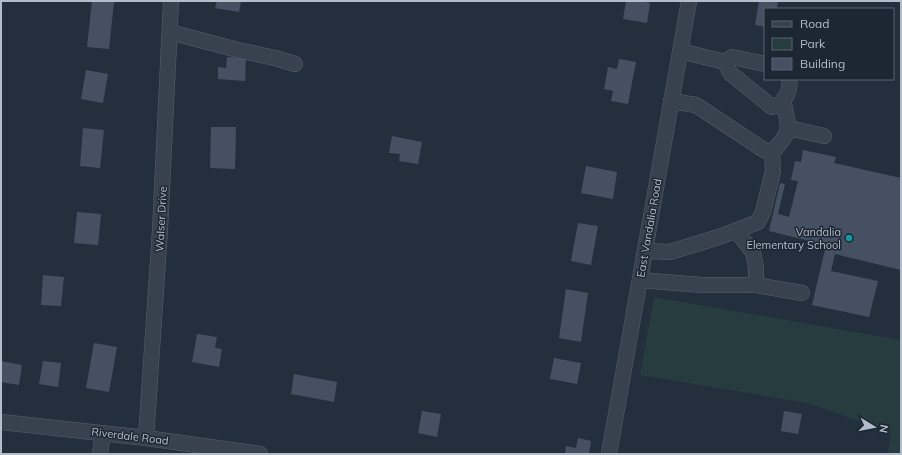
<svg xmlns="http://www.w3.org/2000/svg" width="902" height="455" viewBox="0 0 902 455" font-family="Mulish,sans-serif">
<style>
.green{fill:#263c3f}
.building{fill:#455162}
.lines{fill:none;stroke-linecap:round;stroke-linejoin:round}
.minor-casing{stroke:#565f6c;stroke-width:16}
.minor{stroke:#38414e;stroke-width:15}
.culture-dot{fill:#0f9aa8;stroke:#1d2633;stroke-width:1.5}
.labels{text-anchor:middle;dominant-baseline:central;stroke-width:3;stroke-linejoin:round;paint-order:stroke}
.street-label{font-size:11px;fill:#b4bcc9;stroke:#1d2633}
.poi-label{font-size:11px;fill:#b4bcc9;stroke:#1d2633;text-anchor:end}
</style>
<rect width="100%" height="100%" fill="#242f3e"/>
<polygon class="green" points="654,297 901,340 901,454 888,454 891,432 807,403 640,375"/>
<g class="building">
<polygon points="92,1 114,2 109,49 87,47"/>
<polygon points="217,1 241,1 239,12 215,8"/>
<polygon points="626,1 641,1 650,3 647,23 623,19"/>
<polygon points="759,1 778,1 777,9 765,9 765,27 755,25"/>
<polygon points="227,57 246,58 245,81 218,79 218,67 226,68"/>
<polygon points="619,59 636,62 628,104 611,101 613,91 604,89 608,67 617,69"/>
<polygon points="86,70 108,74 103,103 81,99"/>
<polygon points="211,127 236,127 235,169 210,168"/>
<polygon points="83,128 104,130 100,168 80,166"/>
<polygon points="392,136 422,142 418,164 399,161 400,154 389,153"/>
<polygon points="803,150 836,157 834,163 901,178 901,270 835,254 831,271 878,281 869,317 812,305 826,245 769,231 780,183 785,184 778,214 789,217 798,181 791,180 795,161 801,162"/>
<polygon points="586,166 617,172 613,199 581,193"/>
<polygon points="77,212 101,214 98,245 74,243"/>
<polygon points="578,223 598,226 591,265 571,261"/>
<polygon points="43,275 64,277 61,306 41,305"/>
<polygon points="566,289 588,293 581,342 559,338"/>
<polygon points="197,334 217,337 215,348 222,349 219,367 192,362"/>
<polygon points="94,343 117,347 109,392 86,388"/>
<polygon points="554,358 581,363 577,384 550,379"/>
<polygon points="1,361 22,365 19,385 1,382"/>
<polygon points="43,361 61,363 58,387 39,384"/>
<polygon points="294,374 337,382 334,402 291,394"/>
<polygon points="422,411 441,414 437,437 418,433"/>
<polygon points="784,411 802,414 798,434 781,431"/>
<polygon points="578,438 591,441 589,454 565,454 566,446 576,448"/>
</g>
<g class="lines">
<g class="minor-casing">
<g id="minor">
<polyline points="170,32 238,50 275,58 295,64"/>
<polyline points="680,51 725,62"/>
<path d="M725 62 730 73 772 107C785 105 791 90 789 79"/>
<polyline points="725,62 732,57 765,64"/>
<path d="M671 101 696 105 764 150 772 152C793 131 789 128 783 100"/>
<polyline points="789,128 824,136"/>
<polyline points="645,251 670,252 719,237 758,222 763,212 773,171 772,152"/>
<polyline points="640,280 701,285 756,285 756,267 753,252 736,231"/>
<polyline points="756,285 802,293"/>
<polyline points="1,422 146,438 260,454"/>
<polyline points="146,438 160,230 171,1"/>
<polyline points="100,454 103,433"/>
<polyline points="609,454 689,1"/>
</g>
</g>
<use href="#minor" class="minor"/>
</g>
<circle class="culture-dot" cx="849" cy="238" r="4"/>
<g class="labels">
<g class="street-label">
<text transform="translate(161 219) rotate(-87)">Walser Drive</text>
<text transform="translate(649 228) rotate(-80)">East Vandalia Road</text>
<text transform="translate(130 436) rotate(7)">Riverdale Road</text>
</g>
<g class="poi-label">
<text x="841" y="232">Vandalia<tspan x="841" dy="13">Elementary School</tspan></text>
</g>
</g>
<rect width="902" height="455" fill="none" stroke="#b4bcc9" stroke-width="4"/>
<rect x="764" y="8" width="130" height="72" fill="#1d2633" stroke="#59626f"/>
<rect x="772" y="21" width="20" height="6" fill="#38414e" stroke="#59626f"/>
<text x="800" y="28" font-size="12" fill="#b4bcc9">Road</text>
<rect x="772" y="38" width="20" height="12" fill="#263c3f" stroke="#59626f"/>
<text x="800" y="48" font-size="12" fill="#b4bcc9">Park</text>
<rect x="772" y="58" width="20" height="12" fill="#455162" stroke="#59626f"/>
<text x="800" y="68" font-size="12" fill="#b4bcc9">Building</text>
<g transform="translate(874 427) rotate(100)" stroke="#1d2633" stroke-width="3" paint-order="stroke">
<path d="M0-3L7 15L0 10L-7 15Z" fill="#b4bcc9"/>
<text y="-6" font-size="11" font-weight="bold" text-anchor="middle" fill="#b4bcc9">N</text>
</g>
</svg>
